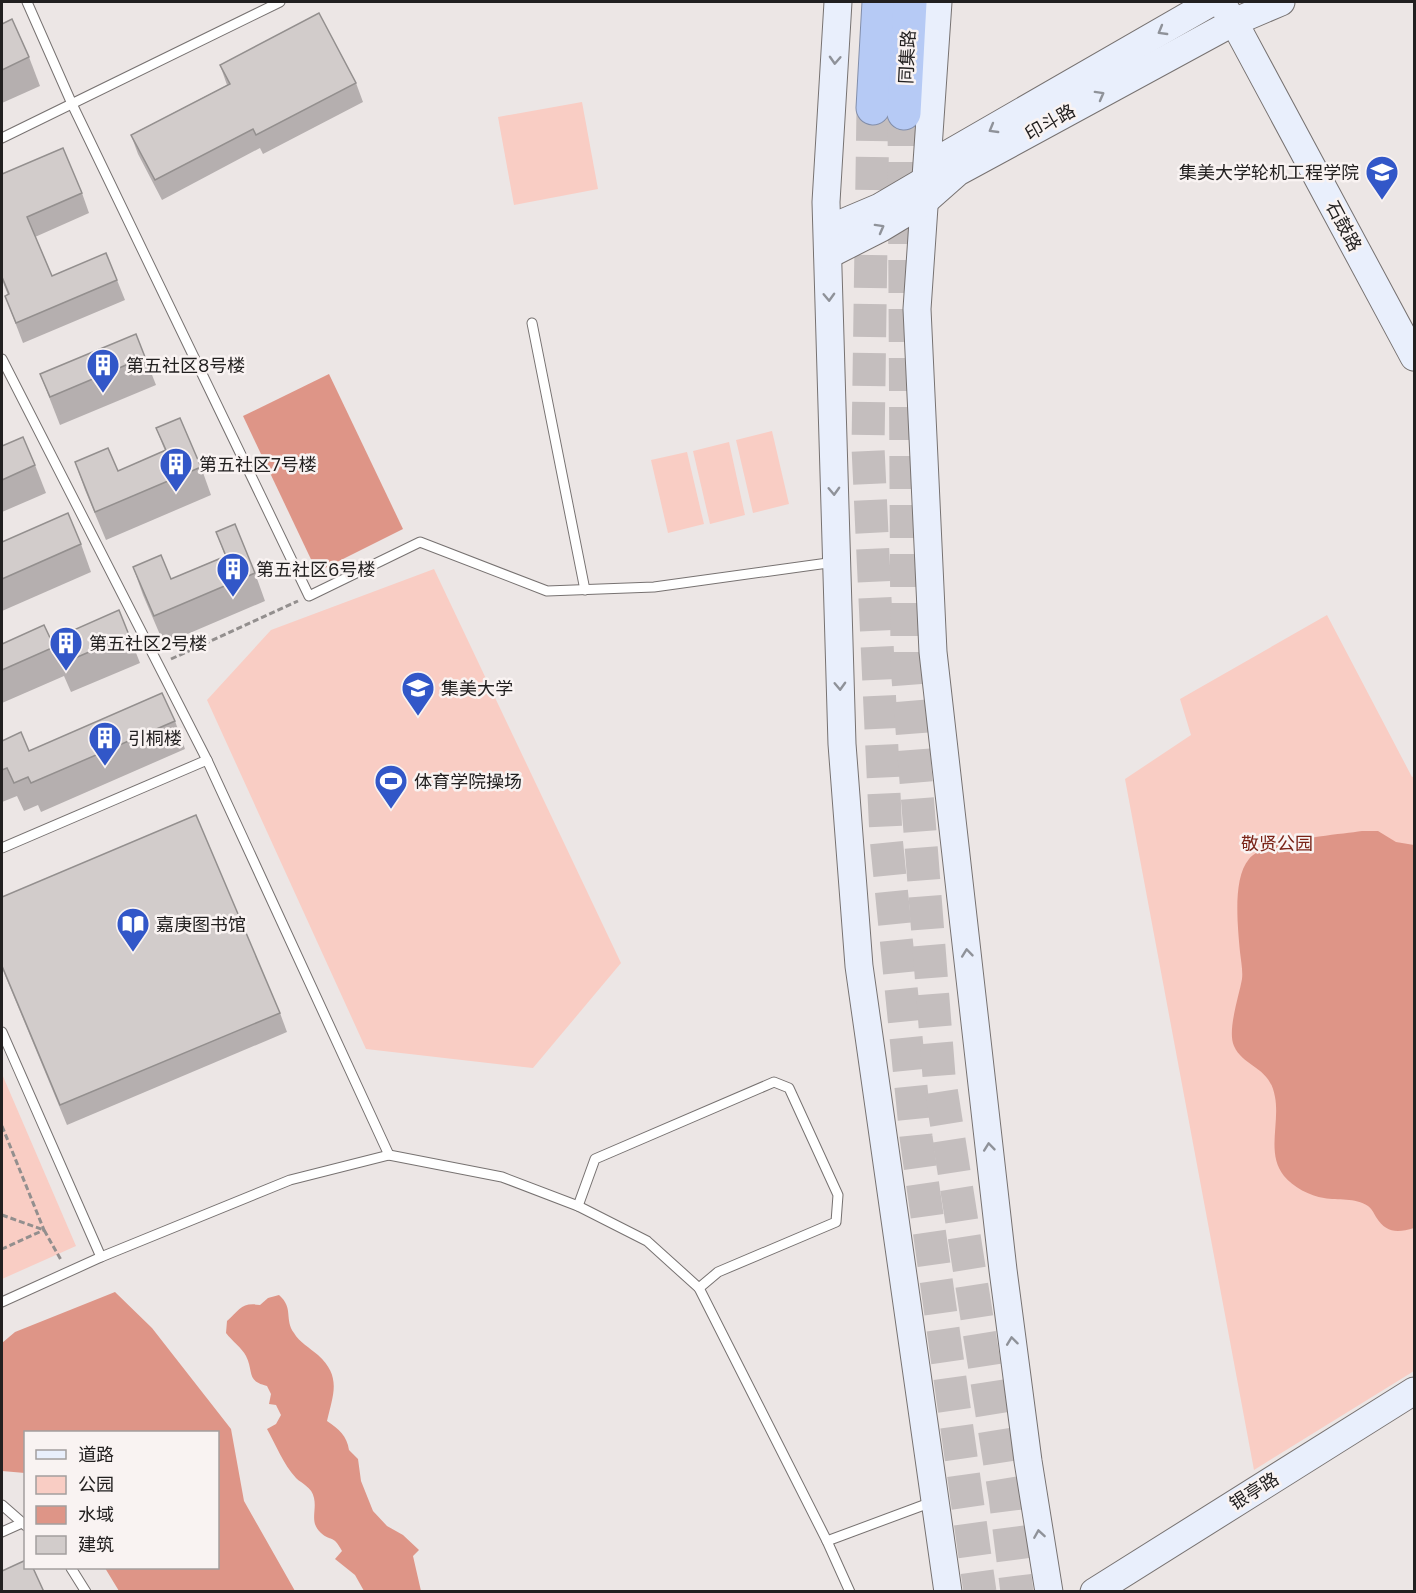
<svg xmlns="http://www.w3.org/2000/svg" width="1416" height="1593" viewBox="0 0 1416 1593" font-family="Poppins,'Noto Sans SC',sans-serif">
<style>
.green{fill:#f9cdc4}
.water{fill:#de9587}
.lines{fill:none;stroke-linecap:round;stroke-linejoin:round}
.highway-tunnel{stroke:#c4bebe;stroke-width:33;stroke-dasharray:33 16;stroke-linecap:butt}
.lane-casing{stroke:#777271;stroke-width:11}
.secondary-casing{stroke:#777271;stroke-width:29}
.highway-casing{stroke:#828eaa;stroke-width:35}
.path{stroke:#938f8e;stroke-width:3;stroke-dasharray:6 3;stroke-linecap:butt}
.lane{stroke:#fff;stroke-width:9}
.secondary{stroke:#e9effc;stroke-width:27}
.highway{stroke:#b6caf5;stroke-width:33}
.wall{fill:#b5afaf}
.building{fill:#d2cccb;stroke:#938f8e;stroke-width:1.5}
.oneway{stroke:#8f9299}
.labels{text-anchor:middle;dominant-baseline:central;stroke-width:5;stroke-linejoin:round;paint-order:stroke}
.street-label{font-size:18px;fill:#222020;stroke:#f9f3f2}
.poi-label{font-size:18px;fill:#222020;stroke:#f9f3f2;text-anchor:start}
.park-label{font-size:18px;fill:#7a2418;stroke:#f9f3f2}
</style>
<rect width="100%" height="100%" fill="#ece6e5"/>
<g class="green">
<polygon points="582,102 598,189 514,205 498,117"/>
<polygon points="772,431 789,504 753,513 736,440"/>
<polygon points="729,442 745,515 710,524 693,451"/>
<polygon points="687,452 704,524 668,533 651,460"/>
<polygon points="434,569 621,963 533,1068 366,1049 207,700 271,630"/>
<polygon points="1327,615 1412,777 1414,776 1414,1371 1254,1470 1125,779 1191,735 1180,699"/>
<polygon points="2,1074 76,1246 2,1279"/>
</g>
<g class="water">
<polygon points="329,374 403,529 317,572 243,416"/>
<path d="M1362 831H1378L1396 842 1414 845V1228C1397 1233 1386 1233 1376 1217 1374 1213 1371 1208 1368 1206 1355 1197 1338 1201 1324 1198 1310 1196 1293 1187 1284 1176 1266 1154 1280 1123 1275 1097 1270 1066 1244 1068 1234 1046 1227 1031 1239 996 1242 979 1243 971 1241 961 1240 952 1238 928 1232 879 1249 859 1264 840 1336 835 1362 831Z"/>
<polygon points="115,1292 152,1328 231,1429 244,1501 295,1591 119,1591 105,1568 218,1568 218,1432 26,1432 25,1473 2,1471 2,1343 15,1332"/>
<path d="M279 1295C294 1308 284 1319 294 1333 299 1342 310 1348 318 1355 342 1377 333 1394 327 1421 339 1429 347 1436 349 1450L358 1459 361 1481 373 1511 387 1526 403 1535 419 1550 413 1556 421 1591H364L355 1575 335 1559 342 1551C333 1534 331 1542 321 1533 309 1522 317 1511 314 1498 312 1487 302 1484 296 1478 283 1464 276 1445 267 1429L276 1424 281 1415 276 1405 269 1404 271 1394 267 1386C246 1381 254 1372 246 1356 242 1348 232 1341 226 1333L227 1321C240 1310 241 1302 260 1305L268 1298Z"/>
</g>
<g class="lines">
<g class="highway-tunnel">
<polyline points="873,108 868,447 886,837 916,1137 980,1592"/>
<polyline points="904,113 907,665 939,1076 1005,1497 1017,1592"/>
</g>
<g class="lane-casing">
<g id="lane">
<polyline points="27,2 72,104 309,596 420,542 547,591 654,587 835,562"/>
<polyline points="2,138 280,2"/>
<polyline points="532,323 585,590"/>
<polyline points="2,359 207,760 389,1155"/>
<polyline points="2,848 207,760"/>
<polyline points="2,1032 101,1257"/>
<polyline points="578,1206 595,1159 774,1082 789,1088 838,1195 836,1222 718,1272 699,1288"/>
<polyline points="2,1302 101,1257 290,1180 389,1155 502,1177 578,1206 647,1241 699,1288 827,1541 850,1592"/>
<polyline points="2,1505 26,1526"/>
<polyline points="2,1532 22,1523"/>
<polyline points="827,1541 932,1502"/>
<polyline points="71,1568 86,1592"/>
</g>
</g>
<g class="secondary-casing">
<g id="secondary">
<polyline points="838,2 826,202 842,744 859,966 948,1592"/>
<polyline points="938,2 917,309 933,652 1003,1270 1028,1461 1049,1592"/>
<polyline points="1224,7 1234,22 1414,357"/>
<polyline points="828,229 880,207 926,180 948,154 1212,2"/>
<polyline points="828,255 881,228 924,202 958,172 1234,22 1281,2"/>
<polyline points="1094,1592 1414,1391"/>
</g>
</g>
<g class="highway-casing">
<g id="highway">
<polyline points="873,108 879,2"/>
<polyline points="904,113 910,2"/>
</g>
</g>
<g class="path">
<polyline points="171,659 298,601"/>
<polyline points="2,1126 44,1230 2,1249"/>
<polyline points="2,1215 44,1230 61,1260"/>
</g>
<use href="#lane" class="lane"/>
<use href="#secondary" class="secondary"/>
<use href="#highway" class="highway"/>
</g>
<g class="wall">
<polygon points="2,24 29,57 40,86 2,103"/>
<polygon points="220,65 356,83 363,102 263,154 260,148 162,200 138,154 131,135 227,85"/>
<polygon points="2,174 82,193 89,213 35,237 52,276 117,280 125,300 23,343 5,296 8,295 2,280"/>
<polygon points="145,357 156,385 60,425 40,374"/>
<polygon points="156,428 201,467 211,495 106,540 85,490 75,462 118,471 165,451"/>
<polygon points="2,446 35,465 46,493 2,512"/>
<polygon points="216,532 255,573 265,601 164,644 143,595 133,567 171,579 225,556"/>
<polygon points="2,542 81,544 91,572 2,611"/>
<polygon points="129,635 140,663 71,692 64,676 2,703 2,644"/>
<polygon points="175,721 185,749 41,812 38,805 24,811 17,796 2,802 2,741 29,751"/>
<polygon points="2,897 280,1013 287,1032 67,1125 2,968"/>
</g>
<g class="building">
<polygon points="319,13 356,83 256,135 253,129 155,180 131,135 230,84 220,65"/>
<polygon points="12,19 29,57 2,70 2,24"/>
<polygon points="63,148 82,193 27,217 52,276 106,253 117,280 16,323 5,296 9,294 2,277 2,174"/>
<polygon points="136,334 145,357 50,397 40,374"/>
<polygon points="180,418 201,467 95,512 75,462 108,448 118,471 166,450 156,428"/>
<polygon points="23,437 35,465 2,480 2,446"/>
<polygon points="68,513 81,544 2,579 2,542"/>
<polygon points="235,524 255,573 154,616 133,567 161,555 171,579 226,556 216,532"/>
<polygon points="119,610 129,635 61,664 54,647 2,670 2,644 44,625 52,642 51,640"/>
<polygon points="162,693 175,721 31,783 28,777 14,783 7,768 2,770 2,741 21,732 29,751"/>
<polygon points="196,815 280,1013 60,1105 2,966 2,897"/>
<polygon points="26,1560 26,1568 33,1568 44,1592 2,1592 2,1571"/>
</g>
<defs><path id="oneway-chevron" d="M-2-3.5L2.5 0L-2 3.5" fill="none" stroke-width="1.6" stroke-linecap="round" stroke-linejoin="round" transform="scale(1.5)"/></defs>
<g class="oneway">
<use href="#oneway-chevron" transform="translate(1162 31) rotate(150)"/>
<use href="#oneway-chevron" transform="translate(835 60) rotate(93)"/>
<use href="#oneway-chevron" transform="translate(1100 95) rotate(-29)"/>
<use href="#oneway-chevron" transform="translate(993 129) rotate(150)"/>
<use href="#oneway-chevron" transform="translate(880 228) rotate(-29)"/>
<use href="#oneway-chevron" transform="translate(829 297) rotate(88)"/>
<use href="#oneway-chevron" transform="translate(834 491) rotate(88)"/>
<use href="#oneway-chevron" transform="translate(840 686) rotate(88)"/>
<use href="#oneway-chevron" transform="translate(967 953) rotate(-96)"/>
<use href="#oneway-chevron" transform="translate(989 1147) rotate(-96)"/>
<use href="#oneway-chevron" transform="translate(1012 1341) rotate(-97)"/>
<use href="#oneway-chevron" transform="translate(1039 1534) rotate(-99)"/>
</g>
<defs>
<g id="university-pin" transform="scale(1.725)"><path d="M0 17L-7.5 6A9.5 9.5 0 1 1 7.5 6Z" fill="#3257c8" stroke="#f9f3f2"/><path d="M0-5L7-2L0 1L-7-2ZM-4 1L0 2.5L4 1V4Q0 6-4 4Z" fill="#fff"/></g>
<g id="building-pin" transform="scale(1.725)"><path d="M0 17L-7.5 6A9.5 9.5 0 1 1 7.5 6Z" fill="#3257c8" stroke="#f9f3f2"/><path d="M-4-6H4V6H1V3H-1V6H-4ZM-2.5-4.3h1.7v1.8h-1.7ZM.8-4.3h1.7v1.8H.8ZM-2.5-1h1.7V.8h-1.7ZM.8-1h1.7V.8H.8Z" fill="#fff"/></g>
<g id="stadium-pin" transform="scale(1.725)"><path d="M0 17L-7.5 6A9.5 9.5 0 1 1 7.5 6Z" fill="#3257c8" stroke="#f9f3f2"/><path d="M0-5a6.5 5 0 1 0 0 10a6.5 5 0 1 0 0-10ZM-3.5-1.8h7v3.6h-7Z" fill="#fff"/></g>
<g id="library-pin" transform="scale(1.725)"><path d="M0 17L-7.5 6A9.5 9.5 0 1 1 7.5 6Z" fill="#3257c8" stroke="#f9f3f2"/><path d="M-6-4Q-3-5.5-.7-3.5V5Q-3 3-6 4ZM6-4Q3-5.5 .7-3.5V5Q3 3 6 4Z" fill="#fff"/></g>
</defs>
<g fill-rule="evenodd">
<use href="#university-pin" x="1382" y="172"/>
<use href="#building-pin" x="103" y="365"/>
<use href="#building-pin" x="176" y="464"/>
<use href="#building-pin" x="233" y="569"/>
<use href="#building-pin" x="66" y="643"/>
<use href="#university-pin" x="418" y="688"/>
<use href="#building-pin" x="105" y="738"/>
<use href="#stadium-pin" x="391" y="781"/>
<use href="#library-pin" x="133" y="924"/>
</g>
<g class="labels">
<g class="street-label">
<text transform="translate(907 57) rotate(-87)">同集路</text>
<text transform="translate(1050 122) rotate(-29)">印斗路</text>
<text transform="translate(1344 226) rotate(62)">石鼓路</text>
<text transform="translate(1254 1491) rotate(-32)">银亭路</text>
</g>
<g class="poi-label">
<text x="1359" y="172" text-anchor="end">集美大学轮机工程学院</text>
<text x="126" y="365">第五社区8号楼</text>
<text x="199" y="464">第五社区7号楼</text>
<text x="256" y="569">第五社区6号楼</text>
<text x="89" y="643">第五社区2号楼</text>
<text x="441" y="688">集美大学</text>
<text x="128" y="738">引桐楼</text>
<text x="414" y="781">体育学院操场</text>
<text x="156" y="924">嘉庚图书馆</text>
</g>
<g class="park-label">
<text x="1277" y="843">敬贤公园</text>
</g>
</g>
<rect width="1416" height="1593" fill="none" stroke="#222020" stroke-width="6"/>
<rect x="24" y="1431" width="195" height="138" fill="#f9f3f2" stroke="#a39f9e" stroke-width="1.5"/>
<rect x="36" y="1450" width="30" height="9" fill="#e9effc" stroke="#a39f9e" stroke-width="1.5"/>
<text x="78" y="1461" font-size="18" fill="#222020">道路</text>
<rect x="36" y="1476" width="30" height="18" fill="#f9cdc4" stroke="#a39f9e" stroke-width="1.5"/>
<text x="78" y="1491" font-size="18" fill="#222020">公园</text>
<rect x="36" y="1506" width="30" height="18" fill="#de9587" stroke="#a39f9e" stroke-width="1.5"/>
<text x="78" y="1521" font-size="18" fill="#222020">水域</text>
<rect x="36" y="1536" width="30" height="18" fill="#d2cccb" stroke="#a39f9e" stroke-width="1.5"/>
<text x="78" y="1551" font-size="18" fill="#222020">建筑</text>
</svg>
